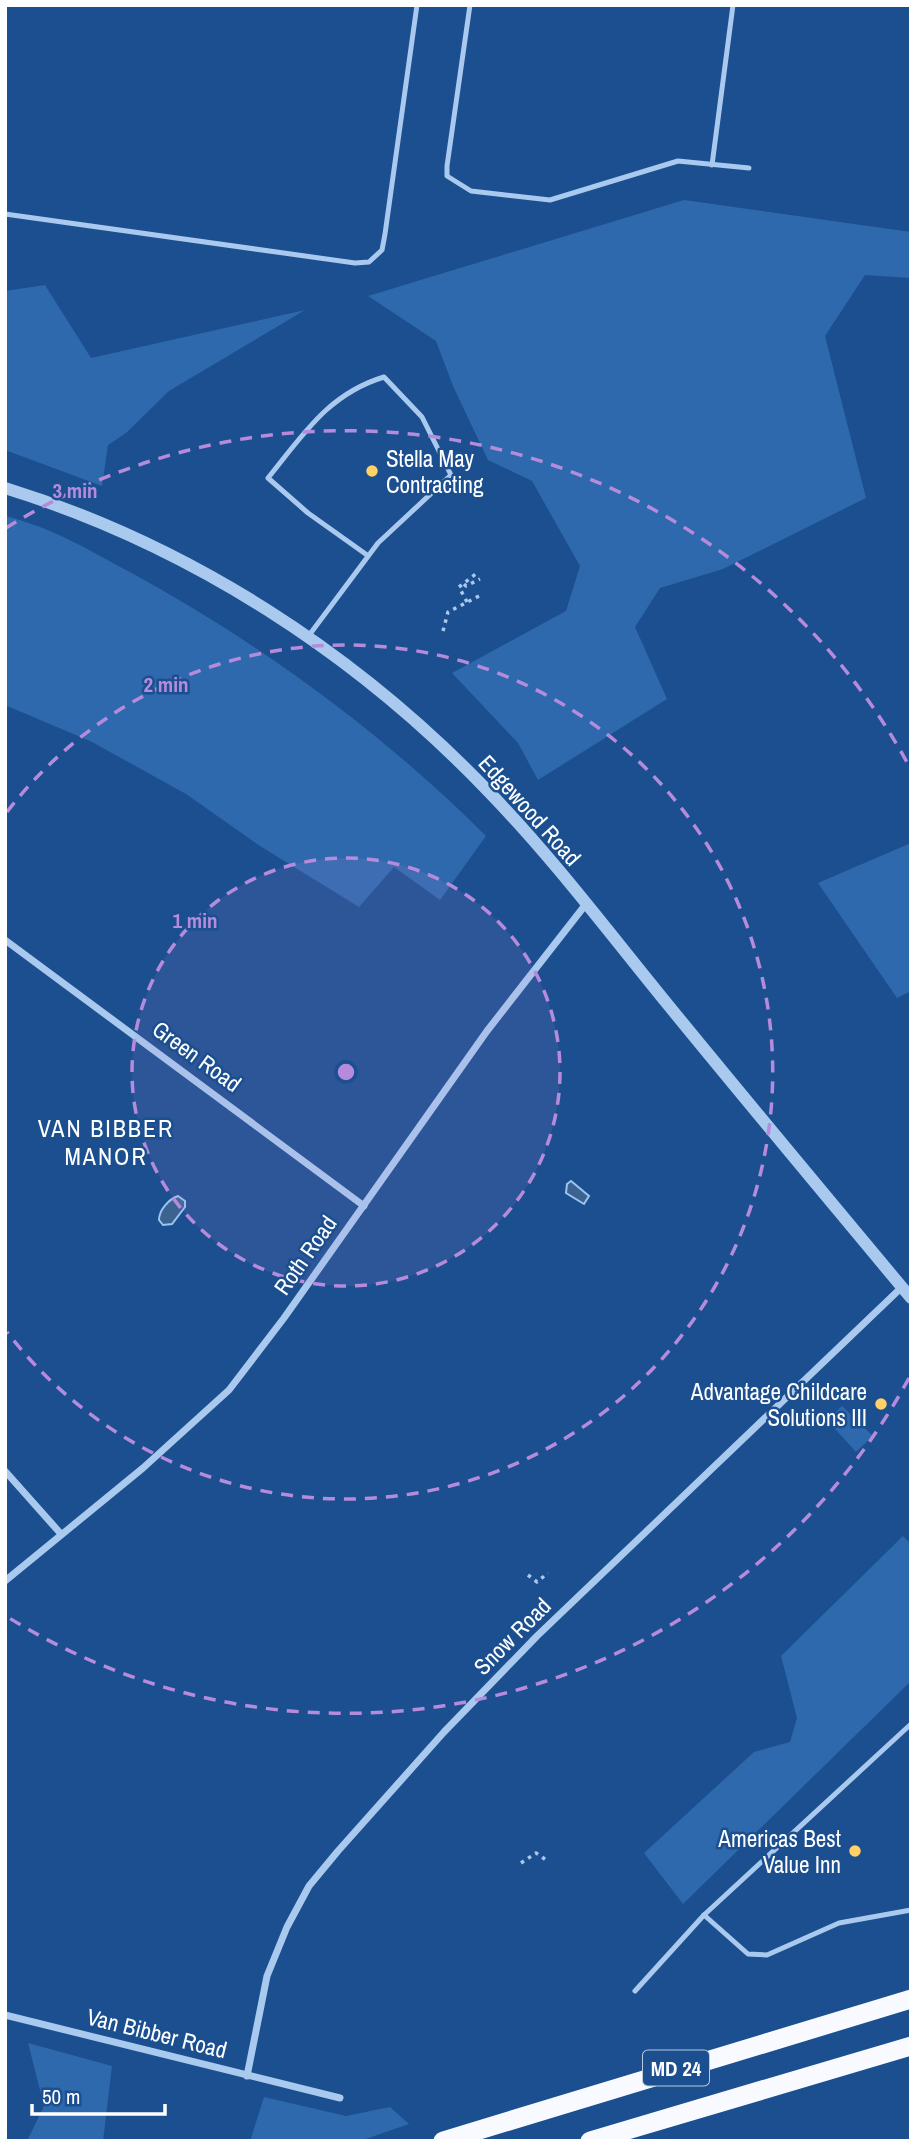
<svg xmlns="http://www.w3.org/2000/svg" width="916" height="2146" viewBox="0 0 916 2146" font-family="'Archivo Narrow',sans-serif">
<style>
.green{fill:#2e69ad}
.water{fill:#3c6290;stroke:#9cc4f0;stroke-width:2}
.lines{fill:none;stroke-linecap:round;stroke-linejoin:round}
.path{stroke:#a9c9ee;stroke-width:3.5;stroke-dasharray:3.5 5;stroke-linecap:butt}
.service{stroke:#a9c9ee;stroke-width:5}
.minor{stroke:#a9c9ee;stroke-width:7}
.tertiary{stroke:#a9c9ee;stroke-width:12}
.trunk{stroke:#f8faff;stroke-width:19}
.ring{fill:none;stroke:#b68bdc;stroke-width:3.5;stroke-dasharray:12 9}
.poi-dot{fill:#ffd166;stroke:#1b4f8f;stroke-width:2.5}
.labels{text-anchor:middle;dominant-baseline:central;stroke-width:5;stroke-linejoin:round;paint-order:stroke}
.shield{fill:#1b4f8f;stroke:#bbcadd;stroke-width:2}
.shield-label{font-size:21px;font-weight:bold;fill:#fff}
.poi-label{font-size:23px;fill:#fff;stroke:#1b4f8f;text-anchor:end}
.street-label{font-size:23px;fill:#fff;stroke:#1b4f8f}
.neighbourhood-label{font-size:24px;letter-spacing:2px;fill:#fff;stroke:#1b4f8f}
.centre{fill:#b68bdc;stroke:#1b4f8f;stroke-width:3.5}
.ring-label{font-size:21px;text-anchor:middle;font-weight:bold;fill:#b68bdc;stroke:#1b4f8f;stroke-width:5;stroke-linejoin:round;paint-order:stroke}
</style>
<rect width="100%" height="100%" fill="#1b4f8f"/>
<g class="green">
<polygon points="684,200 911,232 911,278 865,275 825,336 866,498 723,569 660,588 635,627 667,699 538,780 518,743 452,673 566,611 580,566 532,481 488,460 453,386 436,341 368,296"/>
<polygon points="45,285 91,358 305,310 169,391 126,433 108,445 102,486 5,450 5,291"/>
<path d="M5 516C54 528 86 549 130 572 260 643 382 732 486 836L440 900 394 867 359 907 260 846 186 794 92 742 5 705Z"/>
<polygon points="911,843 911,991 897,998 818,883"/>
<polygon points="842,1406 873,1436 856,1452 827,1420"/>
<polygon points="903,1536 911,1544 911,1681 683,1904 644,1853 754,1752 790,1742 797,1718 781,1656"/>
<polygon points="28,2043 112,2066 103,2141 27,2141 44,2106"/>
<polygon points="264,2097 346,2116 390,2107 409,2124 360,2141 250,2141"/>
</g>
<g class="water">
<polygon points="571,1181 589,1196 584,1204 566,1193 567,1184"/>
<path d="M178 1196 185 1201V1207L172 1224 163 1225 159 1220C159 1210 169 1199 178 1196Z"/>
</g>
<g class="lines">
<g class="path">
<polyline points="464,584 466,586 480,579"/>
<polyline points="467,602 459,587 477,573"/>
<polyline points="443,631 448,612 483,594"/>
<polyline points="528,1575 537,1582 548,1573"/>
<polyline points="521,1863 536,1853 549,1862"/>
</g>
<g class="service">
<polyline points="470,5 447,166 447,176 471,191 550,200 678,161 749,168"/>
<polyline points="712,165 733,5"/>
<polyline points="5,214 355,263 369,262 382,250 385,234 417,5"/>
<path d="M307 638 378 543 451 475 422 417 384 377C328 394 303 435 268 478L308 513 367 555"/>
<polyline points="704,1915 748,1954 767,1955 839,1923 911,1910"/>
<polyline points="635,1991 704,1915 911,1724"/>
</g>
<g class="minor">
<polyline points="5,940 364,1206"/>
<polyline points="5,1471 61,1534"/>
<polyline points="5,1581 143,1468 229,1390 284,1318 487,1031 586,904"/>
<polyline points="5,2015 340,2098"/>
<polyline points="247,2076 267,1976 287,1927 309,1886 338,1851 444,1732 537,1636 902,1287"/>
</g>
<path class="tertiary" d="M5 488C189 545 356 653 489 792 554 859 610 934 669 1006 749 1104 830 1201 911 1298"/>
<g class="trunk">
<polyline points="443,2141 911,1999"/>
<polyline points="590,2141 911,2046"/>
</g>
</g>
<circle cx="346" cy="1072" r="214" fill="#b68bdc" fill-opacity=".12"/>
<g class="ring">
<circle cx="346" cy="1072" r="214"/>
<path d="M7 812A427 427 0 1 1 7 1332"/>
<path d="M909 1378A641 641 0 0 1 6 1616M6 528A641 641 0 0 1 909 766"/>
</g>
<g class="poi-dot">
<circle cx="372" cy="471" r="7"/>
<circle cx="881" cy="1404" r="7"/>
<circle cx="855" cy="1851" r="7"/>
</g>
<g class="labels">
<rect class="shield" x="643" y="2050.5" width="66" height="35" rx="5"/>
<g class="shield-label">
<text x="676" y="2068">MD 24</text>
</g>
<g class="poi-label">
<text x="386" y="458" text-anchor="start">Stella May<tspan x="386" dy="26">Contracting</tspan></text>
<text x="867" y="1391">Advantage Childcare<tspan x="867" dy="26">Solutions III</tspan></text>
<text x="841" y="1838">Americas Best<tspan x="841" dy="26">Value Inn</tspan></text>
</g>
<g class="street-label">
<text transform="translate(530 810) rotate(48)">Edgewood Road</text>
<text transform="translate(197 1056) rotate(36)">Green Road</text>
<text transform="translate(305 1255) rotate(-55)">Roth Road</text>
<text transform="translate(512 1636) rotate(-45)">Snow Road</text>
<text transform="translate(157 2033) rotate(14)">Van Bibber Road</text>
</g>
<g class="neighbourhood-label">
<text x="106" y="1128">VAN BIBBER<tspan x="106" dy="28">MANOR</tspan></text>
</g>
</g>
<circle cx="346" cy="1072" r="10" class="centre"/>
<g class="ring-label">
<text x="75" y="498">3 min</text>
<text x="166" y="692">2 min</text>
<text x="195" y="928">1 min</text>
</g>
<rect width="916" height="2146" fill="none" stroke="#ffffff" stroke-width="14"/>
<path d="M32 2104v10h133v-10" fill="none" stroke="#ffffff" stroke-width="3.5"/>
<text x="42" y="2104" font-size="21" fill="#ffffff" stroke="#1b4f8f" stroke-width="5" paint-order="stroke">50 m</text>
</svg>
